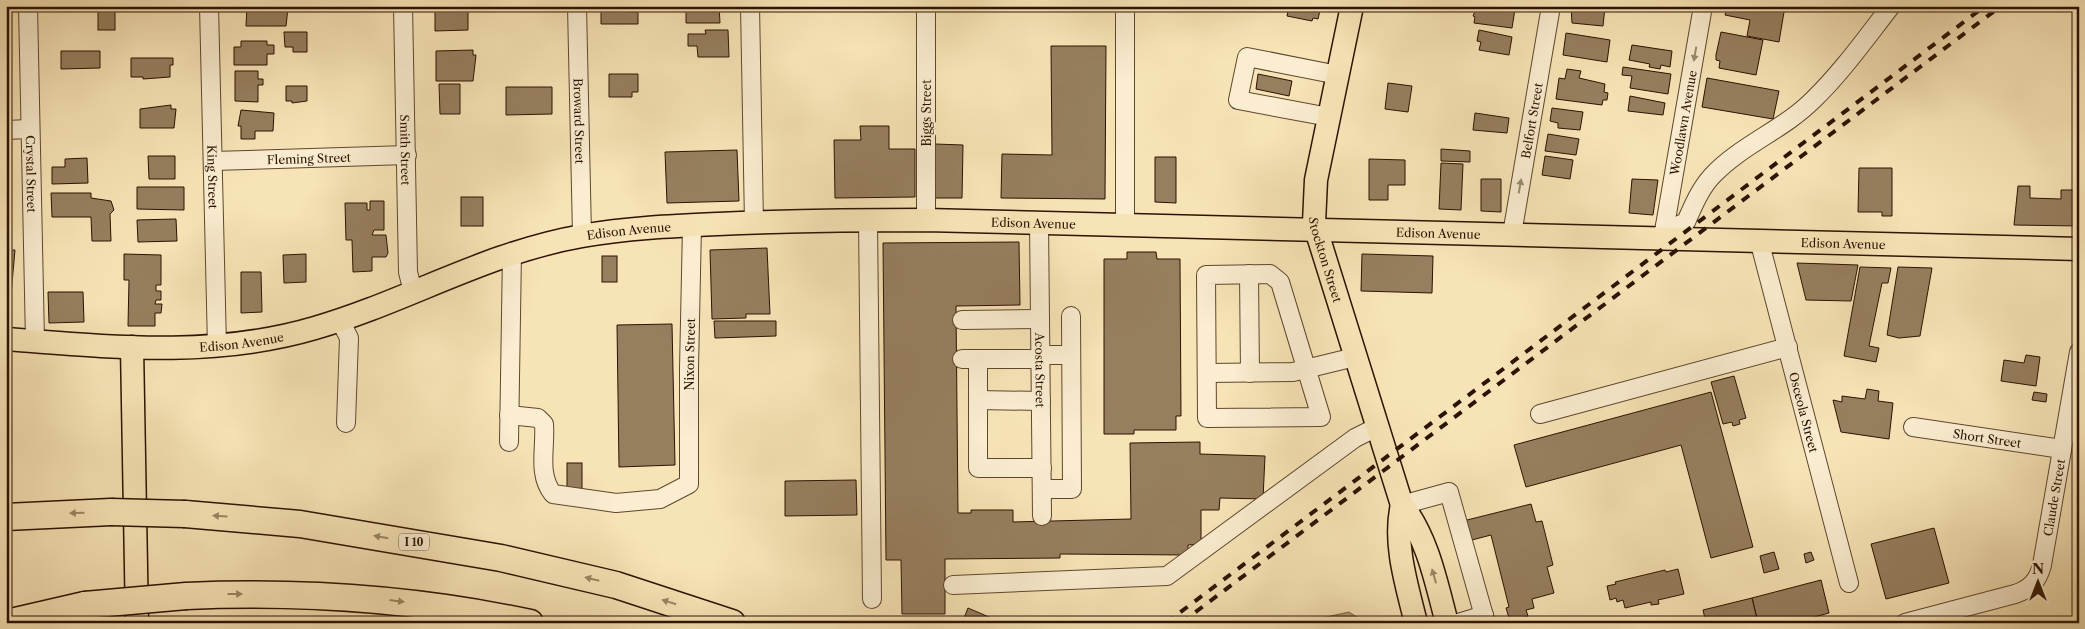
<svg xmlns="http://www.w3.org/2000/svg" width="2085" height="629" viewBox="0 0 2085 629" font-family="'Libre Caslon Text',serif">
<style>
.water{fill:#b29d78;stroke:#7c6548}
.building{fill:#967f5f;stroke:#2c1200}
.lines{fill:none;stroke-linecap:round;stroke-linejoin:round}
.minor-casing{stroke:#5f462e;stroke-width:20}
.major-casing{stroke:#2c1200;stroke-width:25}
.highway-casing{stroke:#2c1200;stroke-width:29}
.minor{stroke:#faedd0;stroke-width:18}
.major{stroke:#f7e4b6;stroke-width:22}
.highway{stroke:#f7e4b6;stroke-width:26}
.rail{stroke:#2c1200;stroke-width:4;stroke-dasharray:9 9;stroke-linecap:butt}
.highway-bridge-casing{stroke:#2c1200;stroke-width:29;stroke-linecap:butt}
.highway-bridge{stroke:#f7e4b6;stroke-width:26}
.oneway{fill:#9d8a72}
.oneway2{fill:#9c8664}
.labels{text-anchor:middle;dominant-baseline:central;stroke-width:4.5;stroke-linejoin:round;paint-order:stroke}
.shield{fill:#faedd0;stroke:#6a543e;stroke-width:1}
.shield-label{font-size:11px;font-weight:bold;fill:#2c1200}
.street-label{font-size:12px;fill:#2c1200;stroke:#faedd0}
</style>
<rect width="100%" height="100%" fill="#f7e4b6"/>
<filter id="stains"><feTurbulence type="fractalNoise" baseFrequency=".004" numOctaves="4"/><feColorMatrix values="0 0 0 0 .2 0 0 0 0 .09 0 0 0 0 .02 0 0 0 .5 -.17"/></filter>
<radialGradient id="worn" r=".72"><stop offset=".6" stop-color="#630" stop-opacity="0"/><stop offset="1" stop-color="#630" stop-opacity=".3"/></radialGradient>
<polygon class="water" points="1349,612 1366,623 1299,623"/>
<g class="building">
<polygon points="247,6 286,6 288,8 286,26 246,26"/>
<polygon points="435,6 455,6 455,11 468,11 468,30 435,31"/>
<polygon points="601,6 629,6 629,12 638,12 638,24 601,24"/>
<polygon points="686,6 719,6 720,23 686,23"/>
<polygon points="1289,6 1321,6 1318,19 1313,18 1312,21 1287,16"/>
<polygon points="1477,6 1515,9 1512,28 1474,23 1475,17 1473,16"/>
<polygon points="1571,6 1605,7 1603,26 1572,23"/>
<polygon points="1727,6 1785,6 1779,42 1747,36 1750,20 1725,15"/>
<rect x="98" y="10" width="17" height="20"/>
<polygon points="705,30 728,30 729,57 698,57 697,46 688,46 688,34 706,34"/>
<polygon points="1479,30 1512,37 1509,55 1479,50 1481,42 1477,41"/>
<polygon points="284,32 307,32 307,52 293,52 293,47 285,47"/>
<polygon points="1721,32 1763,40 1756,75 1719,68 1720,61 1716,60 1716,55"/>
<polygon points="1566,33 1610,40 1607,62 1563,55"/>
<polygon points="241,41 267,41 267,45 274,45 274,54 267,54 267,65 234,65 234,47 241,47"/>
<polygon points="1632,45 1672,51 1670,67 1661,65 1660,69 1649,67 1650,64 1629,60"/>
<polygon points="1051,46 1106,46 1105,199 1001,198 1002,154 1052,155"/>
<polygon points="473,50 473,55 476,55 473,81 436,81 436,51"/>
<polygon points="61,51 100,51 100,68 61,69"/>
<polygon points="131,58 173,58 173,65 170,65 170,77 143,79 143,77 131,77"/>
<polygon points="6,67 9,74 9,102 6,102"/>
<polygon points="1623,67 1671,74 1668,94 1630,88 1632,76 1622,75"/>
<polygon points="1567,69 1581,71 1579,78 1605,84 1604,92 1608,93 1607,100 1603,100 1602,105 1556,99 1559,78 1565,79"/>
<polygon points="235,71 258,71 258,79 263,79 263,85 258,85 258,102 235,101"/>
<polygon points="609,74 638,74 638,92 632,92 632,97 609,97"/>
<polygon points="1258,74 1292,81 1289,96 1256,89"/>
<polygon points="1707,78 1779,91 1773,119 1702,107"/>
<polygon points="1388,83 1412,86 1408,112 1385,109"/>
<polygon points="439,84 460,84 460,114 440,114"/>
<polygon points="286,86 307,86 307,101 292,103 292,101 286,101"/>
<polygon points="506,87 552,87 552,114 506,115"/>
<polygon points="1630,96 1665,103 1663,115 1628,111"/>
<polygon points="171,105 171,109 176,109 174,128 140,128 140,109"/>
<polygon points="1552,108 1583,112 1580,130 1558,128 1558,123 1550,121"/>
<polygon points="241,110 274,113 273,131 255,131 255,139 241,139 241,126 238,126"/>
<polygon points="1475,113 1509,118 1507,133 1473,130"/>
<polygon points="860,126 889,126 889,149 915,149 915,197 835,198 834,140 861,140"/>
<polygon points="1548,134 1579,139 1576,155 1545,151"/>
<polygon points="935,144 963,145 962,198 934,198"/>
<polygon points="1441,149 1470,151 1470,162 1441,161"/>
<polygon points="737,150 739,201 667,203 665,152"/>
<polygon points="148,156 175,156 175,179 149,179"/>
<polygon points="1545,156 1573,160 1570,179 1542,175"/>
<polygon points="1155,157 1176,157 1176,203 1155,202"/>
<polygon points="87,158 88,183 52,184 52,167 65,167 65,159"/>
<polygon points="1369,159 1405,160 1405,185 1388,185 1388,200 1369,200"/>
<polygon points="1441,163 1463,164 1461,210 1439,209"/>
<polygon points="1859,168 1892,168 1892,216 1882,216 1882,212 1858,212"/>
<polygon points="1481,179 1501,179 1501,212 1481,211"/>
<polygon points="1632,179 1658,180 1653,215 1629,213"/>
<polygon points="2018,186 2030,186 2030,198 2061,199 2061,190 2079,190 2079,226 2014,225"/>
<polygon points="137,187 184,187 184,210 137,209"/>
<polygon points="51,193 91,193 91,198 111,201 114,210 110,214 111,241 92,241 91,217 52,217"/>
<rect x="461" y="197" width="22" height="29"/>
<polygon points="370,201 384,201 384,230 374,230 372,235 386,235 388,253 386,257 372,257 372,271 353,272 352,240 346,240 345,203 367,203 367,210 370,210"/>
<polygon points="176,219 177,241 138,242 137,220"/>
<polygon points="1019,242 1020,305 956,306 958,513 971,513 971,510 1013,510 1013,522 1131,519 1130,443 1200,442 1200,454 1265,456 1263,499 1220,498 1219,510 1201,510 1201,544 1188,545 1188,555 1060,554 1060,558 945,559 945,614 902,614 901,560 886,560 883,243"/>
<polygon points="767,248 770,314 746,314 746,318 712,319 710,250"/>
<polygon points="6,250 15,250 10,306 6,305"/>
<polygon points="1127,252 1156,252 1157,259 1180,259 1181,416 1176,416 1176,430 1134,430 1134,434 1104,434 1104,259 1127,259"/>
<polygon points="124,254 161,255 161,285 156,285 156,291 161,291 161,300 156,300 155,304 162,304 161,313 155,313 155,326 128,326 129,280 124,280"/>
<polygon points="306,254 306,282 284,283 283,255"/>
<polygon points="1362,254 1433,256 1432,293 1361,291"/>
<rect x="602" y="256" width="15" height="26"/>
<polygon points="1797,263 1858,265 1851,301 1806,300"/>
<polygon points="1860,267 1891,268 1888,283 1882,283 1869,346 1879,348 1876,362 1844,356"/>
<polygon points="1898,267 1932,268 1920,336 1899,338 1887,335"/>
<polygon points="241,272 261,272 262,312 241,313"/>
<polygon points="48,292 83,292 84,322 49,323"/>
<polygon points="714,321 776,321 776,336 715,338"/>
<polygon points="672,324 675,465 619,467 617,325"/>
<polygon points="2026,355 2040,357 2036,386 2001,381 2004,360 2024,363"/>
<polygon points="1734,376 1746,418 1739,420 1740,424 1733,426 1732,422 1723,424 1711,382"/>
<polygon points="1867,389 1879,391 1878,401 1893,403 1889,439 1841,432 1833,400 1842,402 1842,396 1865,399"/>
<polygon points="1711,392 1753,547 1711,558 1681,445 1526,487 1514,445"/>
<polygon points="2034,392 2047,394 2046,402 2032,400"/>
<rect x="567" y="463" width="15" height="28"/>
<polygon points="856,480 857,515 785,516 785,481"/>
<polygon points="1531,504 1536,522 1542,521 1553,565 1547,567 1554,593 1532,599 1534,608 1526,610 1528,616 1510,621 1506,608 1509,607 1491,535 1468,541 1463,521"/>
<polygon points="1934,528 1949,583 1886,599 1871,544"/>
<polygon points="1774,552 1779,569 1764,573 1760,556"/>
<polygon points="1811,552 1814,560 1806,563 1804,554"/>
<polygon points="1678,569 1684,594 1658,600 1659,604 1651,605 1651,602 1625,608 1623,600 1617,602 1616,598 1610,600 1607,586 1616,584 1615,582 1665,570 1666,572"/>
<polygon points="1821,580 1829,613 1792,623 1758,623 1752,598"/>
<polygon points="1752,598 1758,623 1706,623 1703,610"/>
<polygon points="968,608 1003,623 962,623"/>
</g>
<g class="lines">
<g class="minor-casing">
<g id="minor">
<path id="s1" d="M28 6 35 341"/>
<path id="s2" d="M209 6 217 347"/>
<path id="s3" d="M403 6 408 272 413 292"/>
<path id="s4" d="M577 6 582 235"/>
<polyline points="750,6 754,223"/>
<polyline points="1329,117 1238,100 1247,57 1338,75"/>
<polyline points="6,130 29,129"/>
<path id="s5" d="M213 161 407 155"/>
<polyline points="868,220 872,599"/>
<polyline points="926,220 926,6"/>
<path id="s6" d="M1039 222 1042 516"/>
<polyline points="1125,224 1125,6"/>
<path d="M1665 226H1677L1686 222C1693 206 1700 189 1712 176 1741 145 1783 130 1813 100 1842 72 1866 38 1891 6"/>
<path id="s7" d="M1512 234 1551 6"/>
<path id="s8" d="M1663 237 1703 6"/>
<path id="s9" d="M1759 240 1849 583"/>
<polyline points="1249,274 1250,373"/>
<polygon points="1270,274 1280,282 1321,417 1207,418 1206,275"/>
<polyline points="340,320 349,338 346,423"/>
<polyline points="962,320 1040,319"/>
<polyline points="1041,355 1071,355"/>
<polyline points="962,359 1041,359"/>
<polyline points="978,359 978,468 1042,468"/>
<polyline points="1207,373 1293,372 1355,357"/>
<polyline points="978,400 1041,401"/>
<polyline points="1540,414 1788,347"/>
<path id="s10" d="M509 415 538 418 544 424C546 448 537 474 553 494L616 503 660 499 689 484V369L692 226"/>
<path id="s11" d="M1913 427 2062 449"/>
<polyline points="509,442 512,252"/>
<polyline points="1042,489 1072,489 1071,316"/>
<polyline points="1402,505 1449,492 1486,623"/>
<polyline points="953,585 1167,576 1355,438 1377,427"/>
<polyline points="1458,623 1484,615"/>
<path id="s12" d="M1905 623 2015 594C2030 589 2038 581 2042 565L2079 352"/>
</g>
</g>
<g class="major-casing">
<g id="major">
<path id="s13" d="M1352 6 1316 180 1314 223 1402 505C1428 539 1436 582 1447 623"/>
<path id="s14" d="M6 339C111 347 213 358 315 328 408 301 485 253 582 236 627 228 673 226 718 224 787 221 857 220 926 220L2079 249"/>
<polyline points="132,347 137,623"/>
<path d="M1402 505C1393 543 1407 586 1416 623"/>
</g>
</g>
<g class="highway-casing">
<g id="highway">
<polyline points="185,514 300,524 501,558 616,585 732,623"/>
<polyline points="6,517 111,512"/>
<path d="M186 596C302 591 417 599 530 623"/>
<polyline points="7,623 85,605"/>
</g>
</g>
<use href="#minor" class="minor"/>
<use href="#major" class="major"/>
<use href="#highway" class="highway"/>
<g class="rail">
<polyline points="1166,623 1985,6"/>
<polyline points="1181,623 2001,6"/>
</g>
<g class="highway-bridge-casing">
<g id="highway-bridge">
<polyline points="111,512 185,514"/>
<polyline points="85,605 186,596"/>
</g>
</g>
<use href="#highway-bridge" class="highway-bridge"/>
</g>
<defs><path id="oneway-solid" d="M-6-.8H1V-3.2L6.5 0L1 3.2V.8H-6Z" transform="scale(1.25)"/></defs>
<g class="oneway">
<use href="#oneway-solid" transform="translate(1695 54) rotate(100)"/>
<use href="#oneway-solid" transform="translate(1520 186) rotate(-80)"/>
</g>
<g class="oneway2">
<use href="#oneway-solid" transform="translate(77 513) rotate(178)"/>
<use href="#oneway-solid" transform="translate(220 516) rotate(-176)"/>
<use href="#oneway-solid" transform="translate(381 537) rotate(-170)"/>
<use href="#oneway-solid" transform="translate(1434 576) rotate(-106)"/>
<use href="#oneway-solid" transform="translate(592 579) rotate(-166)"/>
<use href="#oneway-solid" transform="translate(235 594)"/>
<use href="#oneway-solid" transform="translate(397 601) rotate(7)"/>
<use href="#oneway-solid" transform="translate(669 602) rotate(-162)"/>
</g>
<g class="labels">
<rect class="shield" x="399" y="533.5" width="30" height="17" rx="4"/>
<g class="shield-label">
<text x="414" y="542">I 10</text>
</g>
<g class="street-label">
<text transform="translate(926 113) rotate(-90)">Biggs Street</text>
<text stroke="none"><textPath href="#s7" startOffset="115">Belfort Street</textPath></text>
<text stroke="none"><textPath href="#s4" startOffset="115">Broward Street</textPath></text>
<text stroke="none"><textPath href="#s8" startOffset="116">Woodlawn Avenue</textPath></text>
<text stroke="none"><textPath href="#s3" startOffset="144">Smith Street</textPath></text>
<text stroke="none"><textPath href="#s5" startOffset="96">Fleming Street</textPath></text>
<text stroke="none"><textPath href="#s1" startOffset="168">Crystal Street</textPath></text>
<text stroke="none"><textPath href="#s2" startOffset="171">King Street</textPath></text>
<text stroke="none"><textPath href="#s14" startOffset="1046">Edison Avenue</textPath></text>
<text stroke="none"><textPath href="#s14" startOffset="641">Edison Avenue</textPath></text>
<text stroke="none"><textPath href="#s14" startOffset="1451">Edison Avenue</textPath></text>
<text stroke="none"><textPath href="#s14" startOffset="1856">Edison Avenue</textPath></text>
<text stroke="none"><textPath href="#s13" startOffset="259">Stockton Street</textPath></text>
<text stroke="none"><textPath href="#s14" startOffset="236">Edison Avenue</textPath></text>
<text stroke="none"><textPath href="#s10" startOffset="380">Nixon Street</textPath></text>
<text stroke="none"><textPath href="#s6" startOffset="148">Acosta Street</textPath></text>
<text stroke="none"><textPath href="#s9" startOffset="178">Osceola Street</textPath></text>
<text stroke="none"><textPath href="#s11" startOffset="75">Short Street</textPath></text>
<text stroke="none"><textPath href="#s12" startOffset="224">Claude Street</textPath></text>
</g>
</g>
<rect width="2085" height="629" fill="none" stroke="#f7e4b6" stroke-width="25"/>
<rect x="8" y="8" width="2070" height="614" fill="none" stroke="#2c1200" stroke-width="2.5"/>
<rect x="12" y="12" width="2060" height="604" fill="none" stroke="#2c1200"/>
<g transform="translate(2038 582)" stroke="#faedd0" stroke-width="4" paint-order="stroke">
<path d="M0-4L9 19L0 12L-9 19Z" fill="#2c1200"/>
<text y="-8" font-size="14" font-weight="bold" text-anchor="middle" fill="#2c1200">N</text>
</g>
<rect width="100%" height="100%" filter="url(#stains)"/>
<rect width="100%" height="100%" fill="url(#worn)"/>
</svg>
